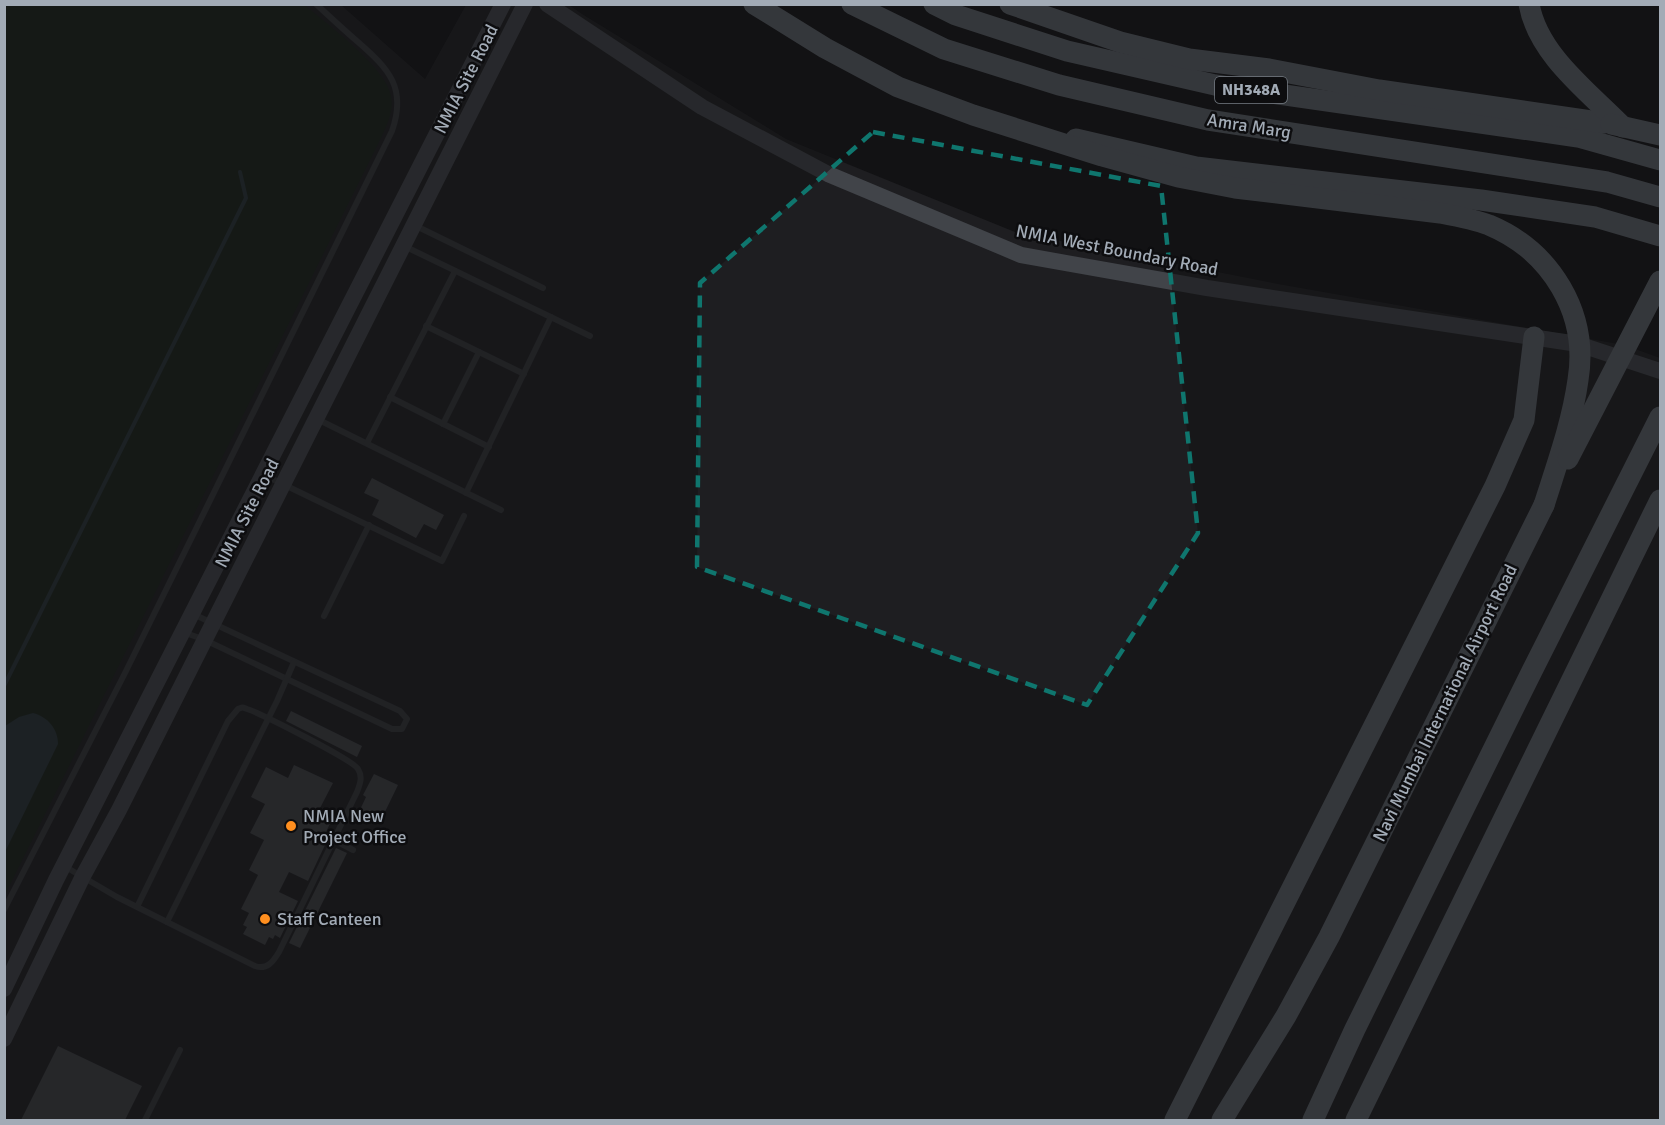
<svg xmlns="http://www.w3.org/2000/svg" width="1665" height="1125" viewBox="0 0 1665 1125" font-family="Signika,sans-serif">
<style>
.built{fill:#1e1e21}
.green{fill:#1a221a}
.water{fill:#283438}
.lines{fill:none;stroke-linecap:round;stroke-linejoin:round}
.stream{stroke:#283438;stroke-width:4}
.building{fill:#3e4044}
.lane{stroke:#333539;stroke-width:6}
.secondary{stroke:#414449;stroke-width:16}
.highway{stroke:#5e646b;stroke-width:21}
.highway-bridge{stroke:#5e646b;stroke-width:21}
.marked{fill:none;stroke:#0f766e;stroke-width:4.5;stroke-dasharray:12 8;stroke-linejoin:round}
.poi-dot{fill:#ff8f1f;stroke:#0d0d0f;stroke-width:2}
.labels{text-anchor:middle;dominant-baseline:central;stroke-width:5;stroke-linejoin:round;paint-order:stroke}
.shield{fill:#0d0d0f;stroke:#757c84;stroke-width:1.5}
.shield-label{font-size:16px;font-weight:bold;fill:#a2abb6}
.street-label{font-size:18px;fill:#a2abb6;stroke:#0d0d0f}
.poi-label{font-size:18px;fill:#a2abb6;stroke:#0d0d0f;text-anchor:start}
</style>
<rect width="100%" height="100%" fill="#121214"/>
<polygon class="built" points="5,5 341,5 425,79 466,5 569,5 582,14 786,139 1015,232 1278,284 1624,345 1660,358 1660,1120 5,1120"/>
<path class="green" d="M5 5H305C327 24 387 68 391 96 394 110 388 123 382 136L5 895Z"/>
<path class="water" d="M33 713C48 717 58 729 58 744L5 852V726L19 717Z"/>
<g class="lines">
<polyline class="stream" points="5,684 246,198 240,172"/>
</g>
<g class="building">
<polygon points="372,478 444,515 436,530 424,524 416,538 372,515 379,500 364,493"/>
<polygon points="291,711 362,746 357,757 286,721"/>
<polygon points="294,765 333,783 318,812 332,819 322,841 326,843 308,881 289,872 279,892 298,901 280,938 275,935 273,939 269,937 265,945 243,934 247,927 243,925 249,913 241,909 258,875 249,870 264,840 250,833 265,804 251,797 266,767 288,778"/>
<polygon points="374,774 398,785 381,820 369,814 366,820 357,816 366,797 363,795"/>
<polygon points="336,848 347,853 300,948 289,943"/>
<polygon points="58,1046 142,1086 125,1120 21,1120"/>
</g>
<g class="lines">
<g class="lane">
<polyline points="414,225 543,288"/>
<polyline points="404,246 590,336"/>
<polyline points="426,326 524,374"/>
<polyline points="390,397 489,447"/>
<polyline points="317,419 501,510"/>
<polyline points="443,424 479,352"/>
<polyline points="367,443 455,271"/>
<polyline points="264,475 442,561 464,516"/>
<polyline points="466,493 551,317"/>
<polyline points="324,616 369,525"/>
<polyline points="183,632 205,640 392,729 402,729 407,719 400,711 193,614"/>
<polyline points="334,840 353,850"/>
<path d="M64 866 117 897 255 966C267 970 273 962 279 952L357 792C360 784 363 777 358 769 353 760 262 714 247 709 242 707 243 707 238 709L228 721 137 907"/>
<path d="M4 910 125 673 392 131C407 88 389 69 358 42 344 30 330 17 316 4"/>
<polyline points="167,922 277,701 294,662"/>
<polyline points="145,1120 180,1050"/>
</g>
<g class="secondary">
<polyline points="547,4 702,107 828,174 1021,255 1207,288 1578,344 1660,371"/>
<polyline points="4,989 56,880 503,4"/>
<polyline points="4,1039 83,876 119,810 525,4"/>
</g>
<g class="highway">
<polyline points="852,4 944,49 1059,85 1208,120 1607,182 1660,197"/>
<polyline points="934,4 956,15 1067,51 1215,85 1578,137 1660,160"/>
<polyline points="1010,4 1120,42 1189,59 1269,69 1379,90 1605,123"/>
<path d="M1529 4C1538 55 1589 92 1623 127"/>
<polyline points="1611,124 1660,135"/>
<polyline points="1076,139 1196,167 1481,200 1595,217 1660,236"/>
<polyline points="1175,1120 1495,486 1524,420 1534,337"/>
<polyline points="1222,1120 1286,1016 1329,937 1544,505"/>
<polyline points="1313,1120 1355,1029 1532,671 1660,417"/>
<polyline points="1356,1120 1660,500"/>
</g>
<g class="highway-bridge">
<path d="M754 4 825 48 898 87 973 115 1102 156 1178 177 1235 188 1440 213C1456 216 1473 219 1489 225 1551 251 1589 313 1578 380 1572 423 1557 464 1544 505"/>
<polyline points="1568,459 1660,281"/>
</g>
</g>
<path d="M0 0H1665V1125H0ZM873 132 1161 186 1198 533 1087 705 697 567 700 283Z" fill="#121214" fill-opacity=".55" fill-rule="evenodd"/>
<path class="marked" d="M873 132 1161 186 1198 533 1087 705 697 567 700 283Z"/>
<g class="poi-dot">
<circle cx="291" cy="826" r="6"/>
<circle cx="265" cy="919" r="6"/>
</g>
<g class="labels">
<rect class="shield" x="1215" y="77" width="72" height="26" rx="4.5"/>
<g class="shield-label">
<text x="1251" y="90">NH348A</text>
</g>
<g class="street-label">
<text transform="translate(466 79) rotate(-63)">NMIA Site Road</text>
<text transform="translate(1249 126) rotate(9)">Amra Marg</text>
<text transform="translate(1117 250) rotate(11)">NMIA West Boundary Road</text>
<text transform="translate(247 513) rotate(-63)">NMIA Site Road</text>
<text transform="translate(1445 703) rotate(-64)">Navi Mumbai International Airport Road</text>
</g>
<g class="poi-label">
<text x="303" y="816">NMIA New<tspan x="303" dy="21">Project Office</tspan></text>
<text x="277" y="919">Staff Canteen</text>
</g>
</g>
<rect width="1665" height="1125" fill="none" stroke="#a2abb6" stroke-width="12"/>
</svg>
